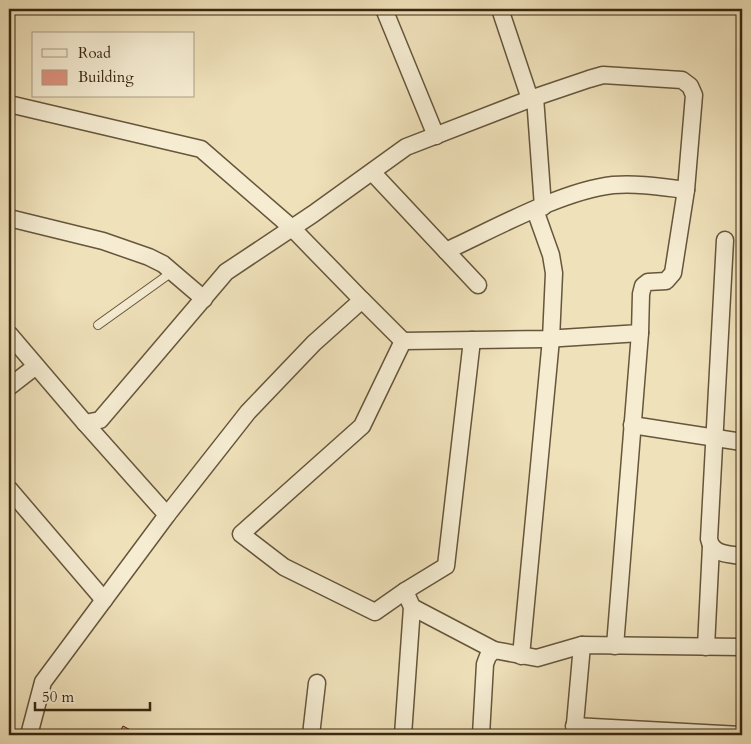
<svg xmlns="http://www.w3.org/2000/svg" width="751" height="744" viewBox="0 0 751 744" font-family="Cardo,serif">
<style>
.building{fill:url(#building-hatch);stroke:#392811}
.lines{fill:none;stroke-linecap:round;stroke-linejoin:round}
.lane-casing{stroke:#66563b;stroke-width:10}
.street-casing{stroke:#66563b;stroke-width:19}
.lane{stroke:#f5ecd2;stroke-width:8}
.street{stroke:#f5ecd2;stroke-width:16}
</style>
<defs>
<pattern id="building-hatch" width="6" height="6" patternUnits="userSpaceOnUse" patternTransform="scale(1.25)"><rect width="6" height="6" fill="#df927e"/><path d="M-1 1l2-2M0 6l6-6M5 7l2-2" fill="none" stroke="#b67766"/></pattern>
</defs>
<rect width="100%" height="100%" fill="#efe1ba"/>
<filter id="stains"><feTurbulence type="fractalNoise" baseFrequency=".004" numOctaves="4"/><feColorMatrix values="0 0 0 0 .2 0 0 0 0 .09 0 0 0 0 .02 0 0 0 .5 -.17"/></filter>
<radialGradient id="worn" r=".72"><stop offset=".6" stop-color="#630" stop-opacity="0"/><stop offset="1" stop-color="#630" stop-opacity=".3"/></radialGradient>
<g class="building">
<polygon points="123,726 140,735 118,735"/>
<polygon points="209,730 221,735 206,735"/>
</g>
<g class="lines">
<g class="lane-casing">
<polyline id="lane" points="98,325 172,272"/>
</g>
<g class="street-casing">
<g id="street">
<polyline points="384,9 436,136"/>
<polyline points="535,97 543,207"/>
<polyline points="9,104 201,149 292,228 362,300 314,343 248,412 167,515 43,682 29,735"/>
<polyline points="372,172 478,285"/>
<polyline points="9,218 103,241 149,257 163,264 204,299"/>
<path d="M725 240 709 539C712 555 729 554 742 556"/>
<path d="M446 251C494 229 561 191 613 185 638 183 662 187 686 190"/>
<polyline points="362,300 403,341 545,339 640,333 641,294 643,286 648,282 666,281 673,273 686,190 694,95 690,86 682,80 603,75 589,79 530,99 500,9"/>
<polyline points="9,334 85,423 100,420 226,272 313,214 406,147 530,99"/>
<polyline points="403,341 362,426 241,534 284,567 375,612 405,591 446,566 472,340"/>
<polyline points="9,387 36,366"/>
<polyline points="85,423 167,515"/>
<polyline points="632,425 742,442"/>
<polyline points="9,489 104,600"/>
<polyline points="412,607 494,650"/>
<polyline points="615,646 640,333"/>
<polyline points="706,647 711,546"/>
<polyline points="521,656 551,339 554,273 551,255 535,210"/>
<polyline points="574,726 741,735"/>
<polyline points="311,735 317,683"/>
<polyline points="403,735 412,607 405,591"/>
<polyline points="481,735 485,664 488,656 494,650 537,658 582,645 742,647"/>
<polyline points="574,735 582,645"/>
</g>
</g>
<use href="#lane" class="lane"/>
<use href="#street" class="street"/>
</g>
<rect width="751" height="744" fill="none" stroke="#efe1ba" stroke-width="30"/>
<rect x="10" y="10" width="731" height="724" fill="none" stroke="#392811" stroke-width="2.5"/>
<rect x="15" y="15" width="721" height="714" fill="none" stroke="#392811"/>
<rect x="32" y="32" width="162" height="65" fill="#f5ecd2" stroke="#aa9e85"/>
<rect x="42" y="49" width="25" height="8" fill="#f5ecd2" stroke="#aa9e85"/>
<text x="78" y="58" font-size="15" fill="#392811">Road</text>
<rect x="42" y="70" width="25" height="15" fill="#df927e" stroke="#aa9e85"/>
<text x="78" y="82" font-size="15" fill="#392811">Building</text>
<path d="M35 702v8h115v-8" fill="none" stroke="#392811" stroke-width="2.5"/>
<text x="42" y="702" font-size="15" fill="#392811" stroke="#f5ecd2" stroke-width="4" paint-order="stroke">50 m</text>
<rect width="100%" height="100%" filter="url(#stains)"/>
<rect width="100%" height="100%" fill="url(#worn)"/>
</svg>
